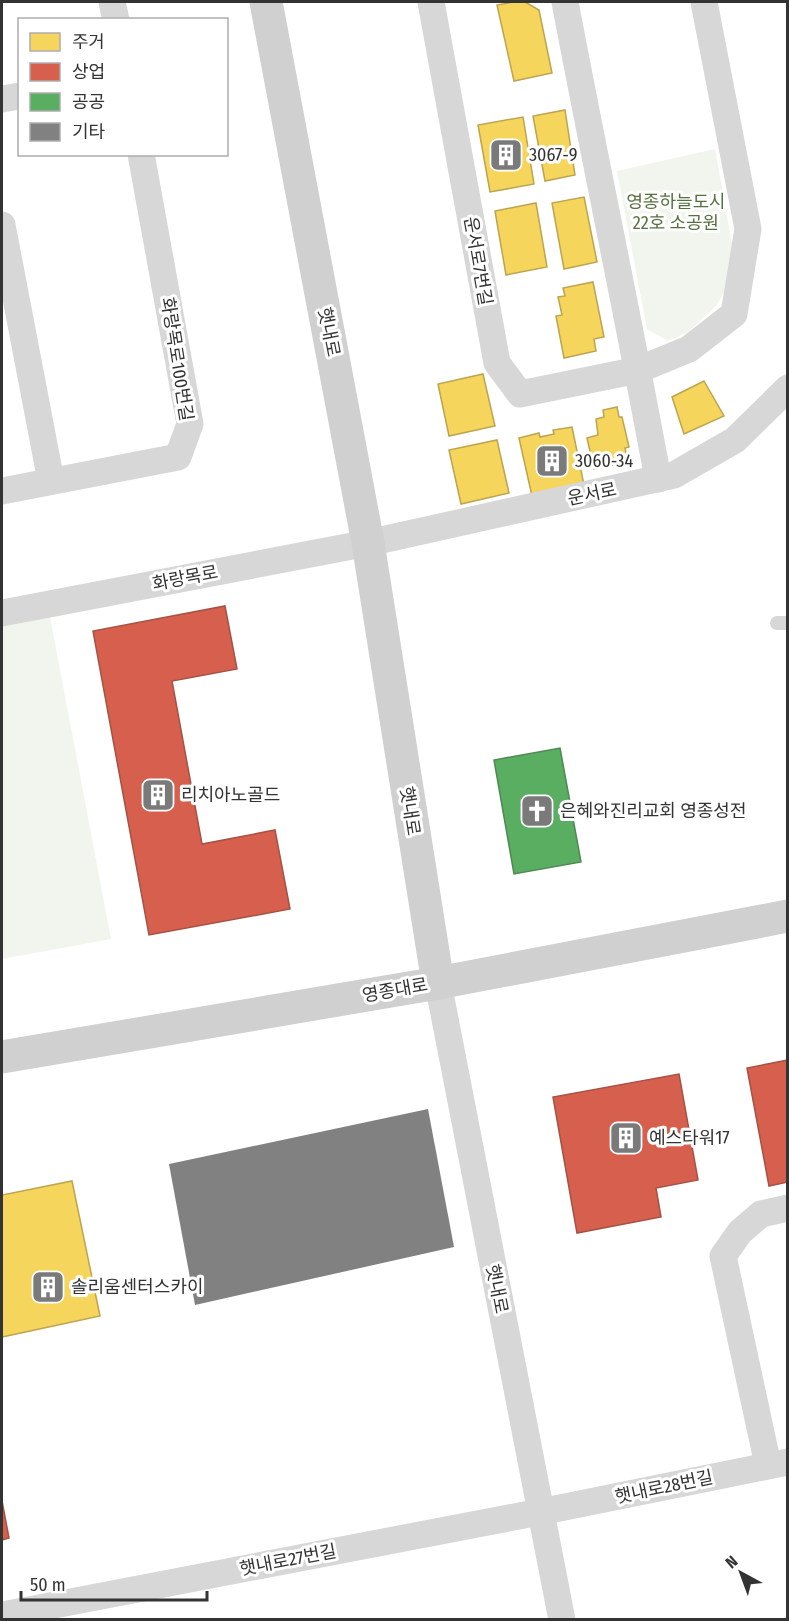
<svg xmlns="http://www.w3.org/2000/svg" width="789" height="1621" viewBox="0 0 789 1621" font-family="'Fira Sans Condensed','Noto Sans KR',sans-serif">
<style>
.green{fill:#f1f5ed}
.homes{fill:#f6d55c;stroke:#bca450;stroke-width:1.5}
.shops{fill:#d6604d;stroke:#a55245;stroke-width:1.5}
.public{fill:#5aae61;stroke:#4e8953;stroke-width:1.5}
.building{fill:#818181}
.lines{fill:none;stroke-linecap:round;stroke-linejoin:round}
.lane{stroke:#d7d7d7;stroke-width:14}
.street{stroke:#d7d7d7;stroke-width:27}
.secondary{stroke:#d0d0d0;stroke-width:33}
.labels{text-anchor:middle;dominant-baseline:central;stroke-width:6;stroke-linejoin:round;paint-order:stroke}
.poi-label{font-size:18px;fill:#333;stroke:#fff;text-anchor:start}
.park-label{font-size:18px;fill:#56703f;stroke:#fff}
.street-label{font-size:18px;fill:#333;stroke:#fff}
</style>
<rect width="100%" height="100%" fill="#fff"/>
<g class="green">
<polygon points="715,149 732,244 733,277 716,306 688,332 668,341 647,329 617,171"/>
<polygon points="50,617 111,939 2,959 2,627"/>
</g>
<g class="homes">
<polygon points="514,2 525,2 539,10 552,73 514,81 497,5"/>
<polygon points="565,110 575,175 545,181 533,116"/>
<polygon points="523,117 534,184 490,192 478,125"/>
<polygon points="584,197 597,262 564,269 552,203"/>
<polygon points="536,203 547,267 506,275 495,211"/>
<polygon points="593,282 604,337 594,339 596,351 564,358 556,316 562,315 558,297 565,296 563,288"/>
<polygon points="483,374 495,426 449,436 438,384"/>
<polygon points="704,381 724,416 684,434 672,397"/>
<polygon points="617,407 619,417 622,417 629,447 625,448 627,457 622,457 624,463 594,469 587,438 598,435 596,419 604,417 603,410"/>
<polygon points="572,427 584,485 532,496 519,438 539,433 540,437 554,434 553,430"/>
<polygon points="497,440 509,493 461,504 449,450"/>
<polygon points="72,1181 100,1316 2,1337 2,1195"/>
</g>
<g class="shops">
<polygon points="225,606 237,669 172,681 202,844 275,830 290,909 149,935 93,631"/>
<polygon points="788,1060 788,1182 769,1186 747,1068"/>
<polygon points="679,1074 698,1180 656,1188 661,1217 577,1233 553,1097"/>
<polygon points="2,1501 9,1538 2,1540"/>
</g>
<polygon class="public" points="560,748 581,862 514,874 494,760"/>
<polygon class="building" points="428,1109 454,1247 195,1305 169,1164"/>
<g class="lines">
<polyline class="lane" points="777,623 788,623"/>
<g class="street">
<polyline points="112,2 116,20"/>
<polyline points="431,2 497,363 520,394 638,370 689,349 734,314 748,229 704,2"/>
<path d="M565 2C595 161 629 320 658 479"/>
<polyline points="2,99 20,96"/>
<polyline points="2,225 51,481"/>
<polyline points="2,491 178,457 190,424 141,154"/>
<polyline points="2,613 368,543 674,475 735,440 788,388"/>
<polyline points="438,983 562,1620"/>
<polyline points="768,1465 723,1256 740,1232 761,1214 788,1208"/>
<polyline points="2,1615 540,1512 788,1462"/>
</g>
<g class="secondary">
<polyline points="266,2 368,543 438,983"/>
<polyline points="2,1057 438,983 788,916"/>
</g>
</g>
<defs>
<g id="building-square" transform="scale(1.725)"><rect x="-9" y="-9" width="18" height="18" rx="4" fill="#7a7a7a" stroke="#fff"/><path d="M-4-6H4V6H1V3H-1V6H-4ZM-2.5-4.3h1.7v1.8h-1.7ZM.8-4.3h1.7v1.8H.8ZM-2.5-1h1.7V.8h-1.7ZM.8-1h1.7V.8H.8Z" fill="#fff"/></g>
<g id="church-square" transform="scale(1.725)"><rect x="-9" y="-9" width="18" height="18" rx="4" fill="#7a7a7a" stroke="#fff"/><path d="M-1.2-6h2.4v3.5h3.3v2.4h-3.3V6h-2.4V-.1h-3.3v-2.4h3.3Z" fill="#fff"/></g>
</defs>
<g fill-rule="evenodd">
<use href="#building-square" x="506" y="155"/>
<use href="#building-square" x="552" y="461"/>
<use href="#building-square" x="158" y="795"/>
<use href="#church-square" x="537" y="811"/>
<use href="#building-square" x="626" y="1138"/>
<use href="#building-square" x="48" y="1287"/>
</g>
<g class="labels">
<g class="poi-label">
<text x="529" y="155">3067-9</text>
<text x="575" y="461">3060-34</text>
<text x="181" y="795">리치아노골드</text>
<text x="560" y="811">은혜와진리교회 영종성전</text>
<text x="649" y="1138">예스타워17</text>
<text x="71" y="1287">솔리움센터스카이</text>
</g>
<g class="park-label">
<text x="676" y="202">영종하늘도시<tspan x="676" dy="21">22호 소공원</tspan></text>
</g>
<g class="street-label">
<text transform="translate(478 261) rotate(80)">운서로7번길</text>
<text transform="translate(329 332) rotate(79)">햇내로</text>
<text transform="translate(177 359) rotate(81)">화랑목로100번길</text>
<text transform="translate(592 494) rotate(-12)">운서로</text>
<text transform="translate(185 578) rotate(-11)">화랑목로</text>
<text transform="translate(410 811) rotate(81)">햇내로</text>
<text transform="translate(395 990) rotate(-10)">영종대로</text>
<text transform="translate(497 1289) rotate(79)">햇내로</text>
<text transform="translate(664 1487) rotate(-12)">햇내로28번길</text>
<text transform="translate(288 1560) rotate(-11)">햇내로27번길</text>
</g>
</g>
<rect width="789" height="1621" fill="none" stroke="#333333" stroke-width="6"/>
<rect x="18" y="18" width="210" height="138" fill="#ffffff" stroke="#adadad" stroke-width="1.5"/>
<rect x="30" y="33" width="30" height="18" fill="#f6d55c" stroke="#adadad" stroke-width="1.5"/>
<text x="72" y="48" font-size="18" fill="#333333">주거</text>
<rect x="30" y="63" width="30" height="18" fill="#d6604d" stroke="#adadad" stroke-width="1.5"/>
<text x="72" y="78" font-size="18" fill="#333333">상업</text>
<rect x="30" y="93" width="30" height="18" fill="#5aae61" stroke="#adadad" stroke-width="1.5"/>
<text x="72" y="108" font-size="18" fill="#333333">공공</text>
<rect x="30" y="123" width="30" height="18" fill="#818181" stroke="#adadad" stroke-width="1.5"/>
<text x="72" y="138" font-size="18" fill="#333333">기타</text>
<g transform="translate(741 1573) rotate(319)" stroke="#ffffff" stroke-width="4.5" paint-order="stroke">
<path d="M0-4.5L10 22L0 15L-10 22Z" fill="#333333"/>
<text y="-9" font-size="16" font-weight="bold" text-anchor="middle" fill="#333333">N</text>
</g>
<path d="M21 1591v9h186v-9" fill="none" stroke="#333333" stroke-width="3"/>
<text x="30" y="1591" font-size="18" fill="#333333" stroke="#ffffff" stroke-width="4.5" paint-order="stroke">50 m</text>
</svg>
